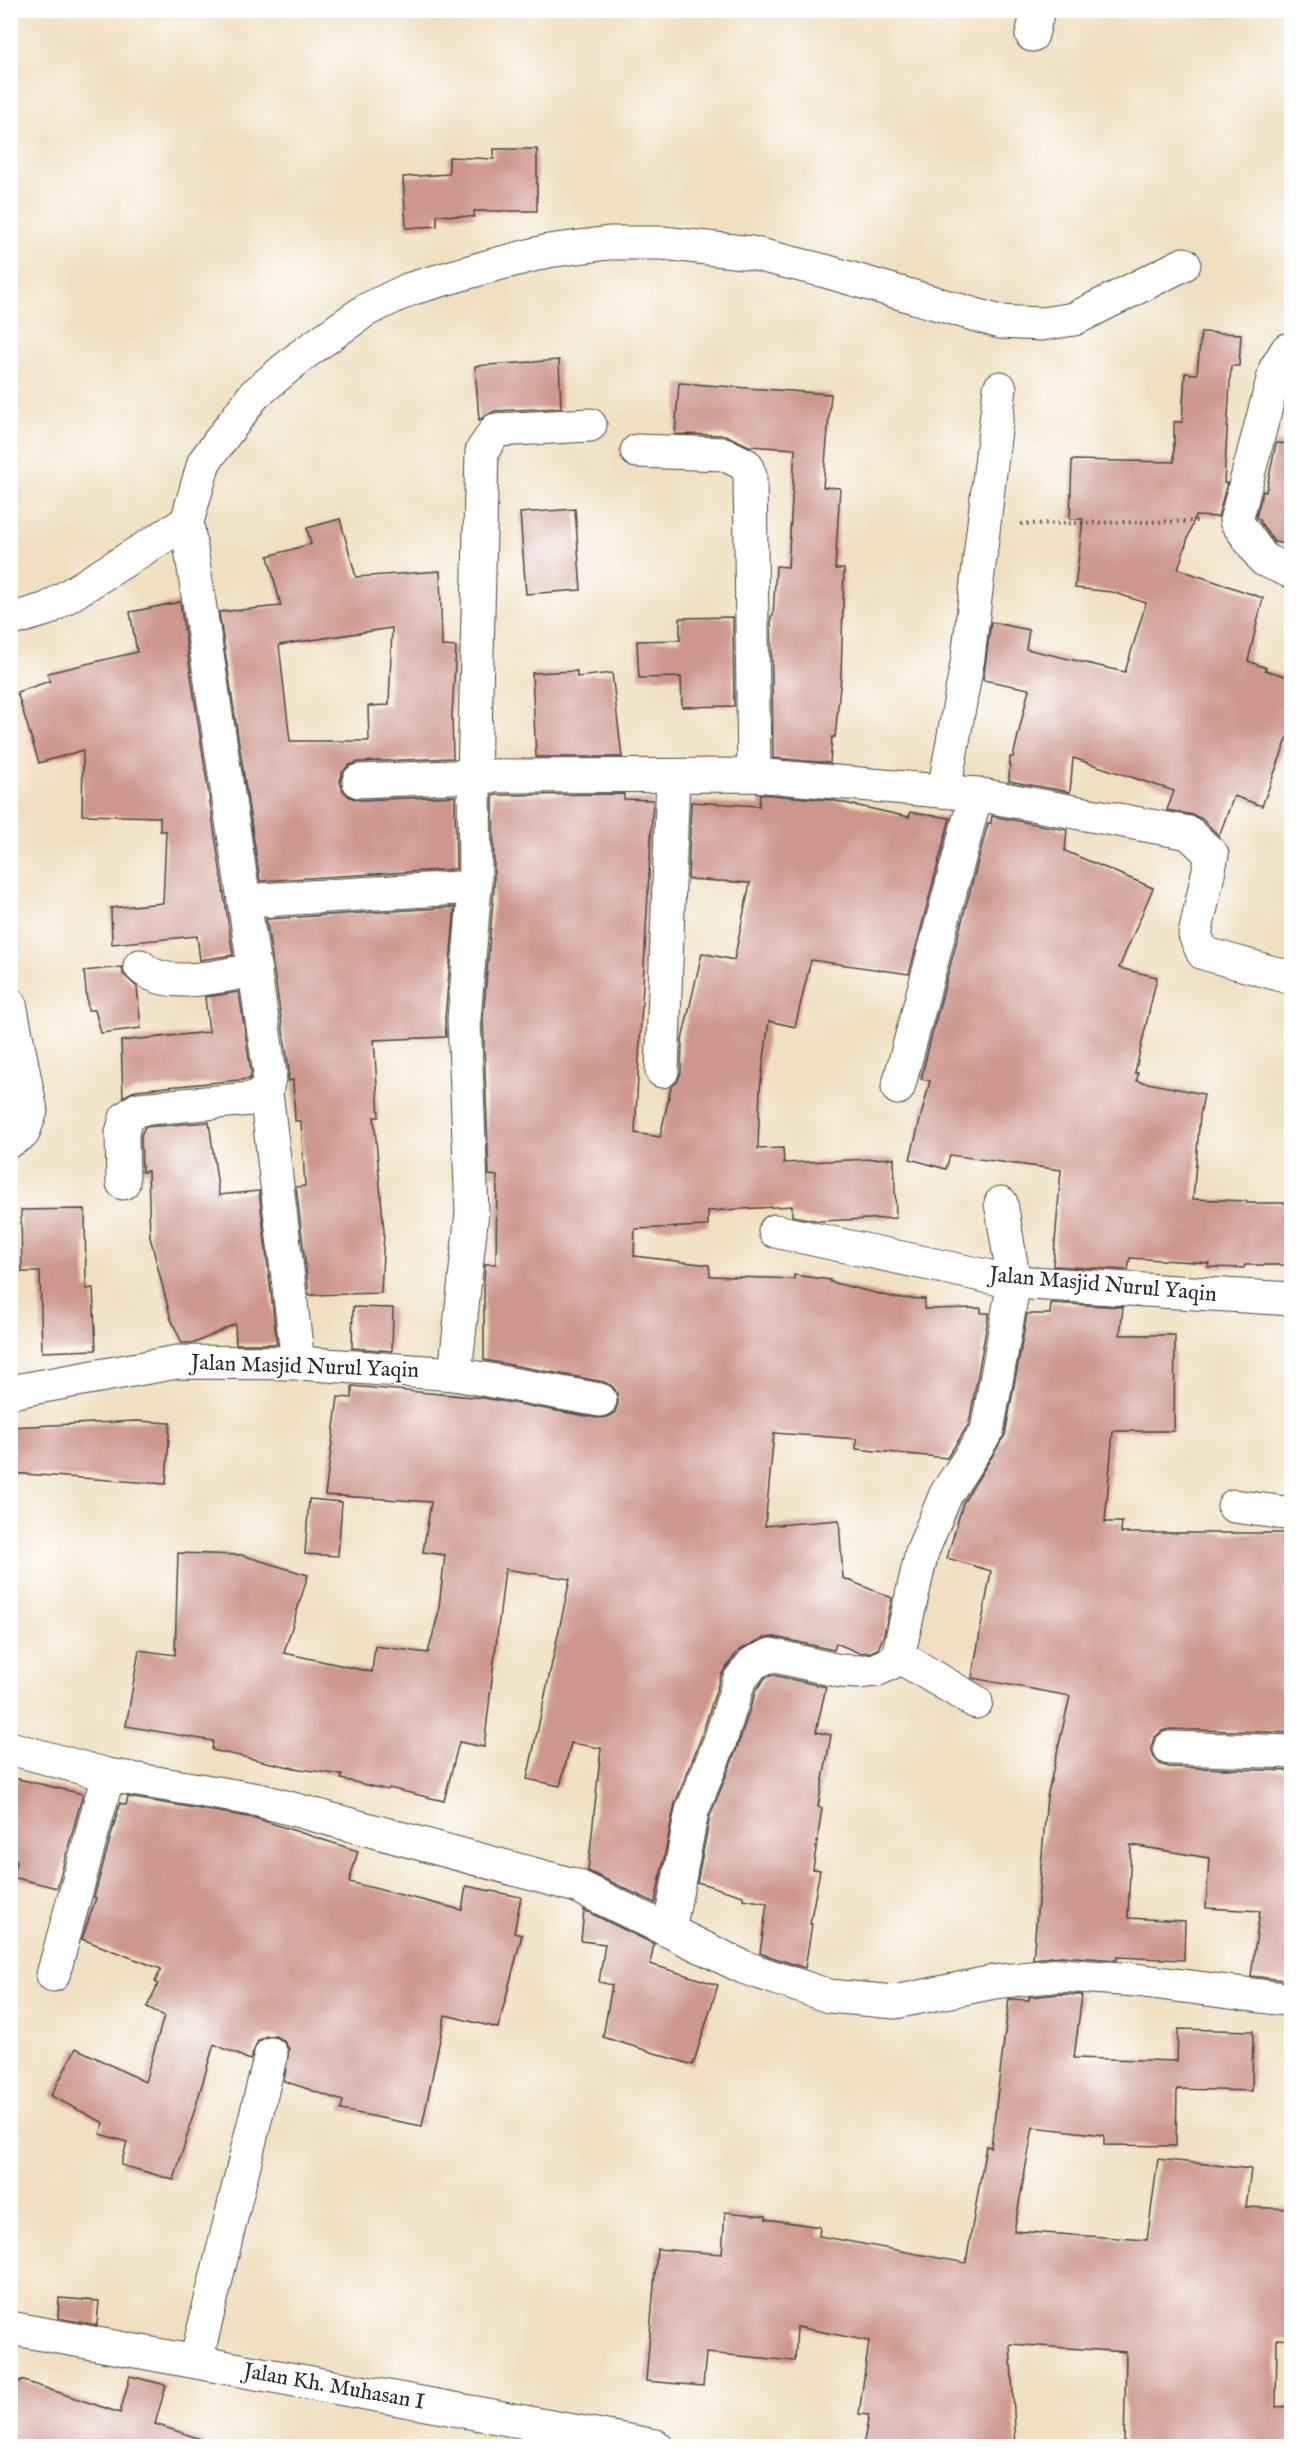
<svg xmlns="http://www.w3.org/2000/svg" width="1302" height="2457" viewBox="0 0 1302 2457" font-family="'IM FELL English',serif">
<style>
.building{fill:#cd978e;fill-rule:evenodd}
.lines{fill:none;stroke-linecap:round;stroke-linejoin:round}
.minor-casing{stroke:#494642;stroke-width:35}
.path{stroke:#494642;stroke-width:4;stroke-dasharray:1.5 4.5;stroke-linecap:butt}
.minor{stroke:#fff;stroke-width:33}
.labels{text-anchor:middle;dominant-baseline:central;stroke-width:4.5;stroke-linejoin:round;paint-order:stroke}
.street-label{font-size:22px;fill:#2b2b2b;stroke:#fff}
</style>
<rect width="100%" height="100%" fill="#fff"/>
<filter id="ink" filterUnits="userSpaceOnUse"><feTurbulence type="fractalNoise" baseFrequency=".0167" numOctaves="2"/><feDisplacementMap in="SourceGraphic" scale="12" xChannelSelector="R" yChannelSelector="G"/><feConvolveMatrix kernelMatrix="1 2 1 2 8 2 1 2 1" color-interpolation-filters="sRGB"/></filter>
<filter id="wash" filterUnits="userSpaceOnUse"><feTurbulence type="fractalNoise" baseFrequency=".008" numOctaves="4" result="noise"/><feDisplacementMap in="SourceGraphic" scale="24" xChannelSelector="R" yChannelSelector="G"/><feGaussianBlur stdDeviation="1.35" result="paint"/><feColorMatrix in="noise" values="0 0 0 0 0 0 0 0 0 0 0 0 0 0 0 0 0 1.4 0 .05"/><feComposite in="paint" operator="in"/></filter>
<g filter="url(#wash)">
<rect width="100%" height="100%" fill="#f0e0c1"/>
<g id="blocks">
<g class="building">
<polygon points="494,149 537,149 537,211 474,211 474,217 437,215 437,226 406,228 403,177 449,174 449,157 494,159"/>
<polygon points="1201,332 1241,334 1239,366 1231,366 1224,483 1227,483 1218,517 1195,516 1178,569 1263,598 1248,661 1266,668 1265,670 1292,678 1292,726 1262,806 1234,796 1219,836 1202,819 1193,815 1167,810 1174,791 1073,758 1070,792 1009,781 1010,757 1013,757 1029,689 983,680 991,622 1029,630 1026,649 1125,672 1146,603 1112,592 1075,588 1083,519 1070,519 1072,460 1174,462 1174,422 1182,422 1185,373 1197,374"/>
<polygon points="559,360 561,408 495,411 479,420 475,366"/>
<polygon points="679,383 831,394 823,487 840,488 835,569 844,569 841,676 835,737 832,737 830,763 773,758 771,616 773,616 776,566 788,567 795,449 749,446 725,435 675,434"/>
<polygon points="1276,443 1292,444 1292,545 1274,542 1260,522 1260,520 1256,517 1263,491 1266,492"/>
<polygon points="575,509 581,590 526,594 520,513"/>
<path d="M340 519 356 577 440 571 442 646 456 647 452 714 453 758 358 762 348 766 342 773 340 782 343 791 350 797 360 800 455 796 456 869 260 881 219 612 281 606 268 556 311 544 307 528ZM392 628 389 705 368 706 369 741H290L279 645Z"/>
<polygon points="180,602 233,955 200,960 197,936 112,944 111,908 163,903 166,831 160,831 160,817 82,815 83,750 39,763 17,692 50,681 48,673 137,652 130,612"/>
<polygon points="733,617 734,706 682,707 681,677 639,678 637,641 680,640 680,618"/>
<polygon points="577,671 577,677 612,673 622,757 536,757 532,673"/>
<polygon points="624,794 624,799 653,800 635,1133 660,1137 671,1087 678,1081 681,1072 682,1040 702,953 734,960 750,883 688,879 691,802 759,806 760,794 831,800 909,817 910,812 950,818 909,974 811,960 795,1027 769,1021 760,1089 758,1149 783,1148 784,1163 894,1158 896,1218 819,1221 792,1216 792,1206 708,1211 708,1226 635,1229 634,1256 709,1265 710,1276 794,1279 794,1275 830,1280 830,1282 896,1298 925,1299 924,1309 981,1308 981,1313 989,1313 969,1424 947,1458 856,1449 857,1439 774,1433 765,1526 839,1520 843,1578 892,1598 884,1635 878,1649 871,1652 859,1653 836,1643 834,1650 775,1637 763,1638 738,1651 721,1675 701,1738 675,1804 655,1903 588,1871 601,1748 571,1743 560,1786 527,1779 570,1579 505,1569 484,1747 459,1742 444,1801 389,1788 388,1790 341,1779 342,1775 294,1768 212,1750 213,1741 126,1726 139,1650 175,1655 178,1553 241,1555 308,1575 284,1653 372,1672 375,1646 428,1653 438,1615 445,1555 423,1552 431,1502 325,1495 338,1397 352,1398 352,1386 484,1398 597,1418 607,1417 615,1412 618,1403 617,1393 612,1386 604,1382 484,1360 484,1282 485,1264 496,1264 497,1176 489,1175 483,1019 494,888 493,795"/>
<polygon points="992,816 1067,830 1065,851 1153,888 1119,968 1157,977 1135,1073 1138,1073 1137,1081 1204,1094 1200,1115 1193,1199 1247,1201 1247,1203 1291,1203 1291,1265 1245,1265 1244,1268 1208,1267 1209,1263 1130,1258 1128,1270 1053,1266 1061,1170 950,1155 946,1169 910,1159 930,1081 921,1079 931,1038 988,823 991,823"/>
<polygon points="455,907 445,1018 446,1037 374,1040 379,1117 374,1117 384,1232 381,1293 309,1295 296,1187 305,1186 301,1121 295,1121 293,1080 288,1081 289,1070 266,919"/>
<polygon points="122,967 123,974 137,987 141,1028 101,1033 95,1010 88,1010 84,971"/>
<polygon points="239,992 251,1072 250,1079 136,1090 123,1097 121,1041 209,1032 205,997"/>
<polygon points="209,1122 219,1195 259,1191 277,1344 236,1344 235,1324 195,1343 182,1343 171,1319 150,1237 148,1171 142,1172 141,1135 145,1127"/>
<polygon points="85,1209 86,1289 93,1288 96,1350 42,1352 40,1272 22,1272 21,1210"/>
<polygon points="1051,1303 1123,1307 1120,1335 1175,1335 1174,1431 1113,1431 1105,1522 1122,1522 1121,1533 1292,1533 1292,1733 1170,1729 1162,1731 1154,1738 1151,1748 1154,1757 1160,1764 1169,1767 1292,1771 1292,1981 1251,1976 1260,1911 1206,1908 1209,1858 1131,1845 1128,1918 1185,1921 1184,1960 1117,1957 1117,1960 1061,1956 1033,1959 1047,1797 1070,1696 972,1678 991,1571 947,1558 963,1503 1005,1435 1027,1314 1050,1314"/>
<polygon points="353,1307 393,1308 392,1351 352,1348"/>
<polygon points="137,1421 170,1423 166,1484 10,1473 10,1427"/>
<polygon points="309,1499 342,1502 338,1556 305,1554"/>
<polygon points="773,1675 826,1687 816,1732 831,1735 818,1807 822,1808 813,1869 820,1870 810,1924 812,1924 805,1968 760,1953 767,1903 743,1899 743,1896 697,1882 710,1816 736,1751 756,1690 765,1678"/>
<polygon points="10,1777 83,1794 57,1888 12,1877 17,1860 10,1858"/>
<polygon points="128,1797 255,1818 358,1851 349,1882 462,1910 466,1886 521,1897 514,1933 522,1935 498,2028 445,2015 422,2126 341,2110 343,2101 284,2081 289,2049 283,2040 275,2036 266,2036 258,2041 250,2060 214,2044 174,2180 121,2165 127,2142 100,2134 104,2123 51,2096 76,2048 145,2082 164,2016 147,2007 158,1984 155,1982 161,1969 82,1939 96,1898 94,1897 120,1803 126,1805"/>
<polygon points="584,1910 654,1944 650,1964 718,1985 693,2065 603,2037 612,1985 599,1982 605,1944 581,1941"/>
<polygon points="1060,1994 1082,1995 1074,2058 1177,2061 1178,2029 1253,2031 1252,2091 1177,2089 1176,2146 1104,2145 1104,2135 1033,2127 1014,2231 1147,2240 1158,2159 1251,2169 1246,2207 1292,2209 1292,2340 1277,2339 1276,2407 1292,2406 1292,2446 1124,2446 1126,2352 1010,2344 1016,2446 863,2446 869,2415 859,2414 869,2341 797,2327 795,2361 706,2353 703,2386 646,2381 657,2249 722,2254 725,2212 766,2216 766,2219 820,2227 819,2236 966,2263 986,2146 991,2147 1009,1999 1029,2000 1029,1997"/>
<polygon points="59,2298 99,2301 97,2325 58,2318"/>
<polygon points="130,2376 166,2385 155,2424 204,2440 203,2446 10,2446 10,2377 20,2382 21,2380 120,2413"/>
</g>
</g>
</g>
<g filter="url(#ink)">
<use href="#blocks" fill-opacity="0" stroke="#494642" stroke-width="1.5"/>
<g class="lines">
<g class="minor-casing">
<g id="minor">
<polyline points="1032,35 1038,10"/>
<polyline points="1292,350 1287,350 1276,368 1236,521 1264,560 1292,572"/>
<polyline points="637,451 724,454 746,465 750,476 754,775"/>
<polyline points="10,620 47,609 187,522"/>
<polyline points="359,781 474,776 754,775 976,794 1189,833 1212,855 1195,935 1203,953 1292,978"/>
<polyline points="944,791 968,658 1000,388"/>
<polyline points="245,901 475,887"/>
<path d="M140 966C166 992 222 975 255 970"/>
<polyline points="10,1004 31,1111 23,1133 10,1141"/>
<polyline points="662,1071 673,776"/>
<polyline points="898,1088 976,794"/>
<polyline points="266,1092 298,1363"/>
<polyline points="123,1183 122,1133 126,1118 138,1109 251,1099 266,1092 270,1073 187,522 204,462 254,395 302,355 366,310 410,289 490,266 548,251 609,243 663,243 751,253 825,271 1000,322 1042,324 1074,319 1184,264"/>
<polyline points="775,1231 1014,1282 1292,1299"/>
<polyline points="455,1374 472,1212 464,1019 475,887 474,776 482,451 496,430 590,425"/>
<polyline points="10,1392 177,1362 298,1363 455,1374 600,1400"/>
<polyline points="1234,1506 1292,1514"/>
<polyline points="976,1702 898,1656 922,1552 946,1494 987,1431 1014,1282 1001,1203"/>
<polyline points="10,1748 108,1775 259,1800 577,1886 743,1967 829,1996 895,2002 994,1982 1060,1975 1136,1980 1292,2000"/>
<polyline points="1170,1748 1292,1752"/>
<polyline points="669,1931 692,1811 719,1744 739,1681 753,1663 771,1655 840,1671 857,1672 876,1670 889,1664 898,1656"/>
<polyline points="53,1975 108,1775"/>
<polyline points="10,2328 656,2446"/>
<polyline points="196,2361 271,2054"/>
</g>
</g>
<polyline class="path" points="1021,524 1200,521"/>
<use href="#minor" class="minor"/>
</g>
</g>
<g class="labels">
<g class="street-label">
<text transform="translate(1103 1285) rotate(5)">Jalan Masjid Nurul Yaqin</text>
<text transform="translate(305 1367) rotate(2)">Jalan Masjid Nurul Yaqin</text>
<text transform="translate(334 2387) rotate(10)">Jalan Kh. Muhasan I</text>
</g>
</g>
<rect width="1302" height="2457" fill="none" stroke="#fff" stroke-width="36"/>
</svg>
